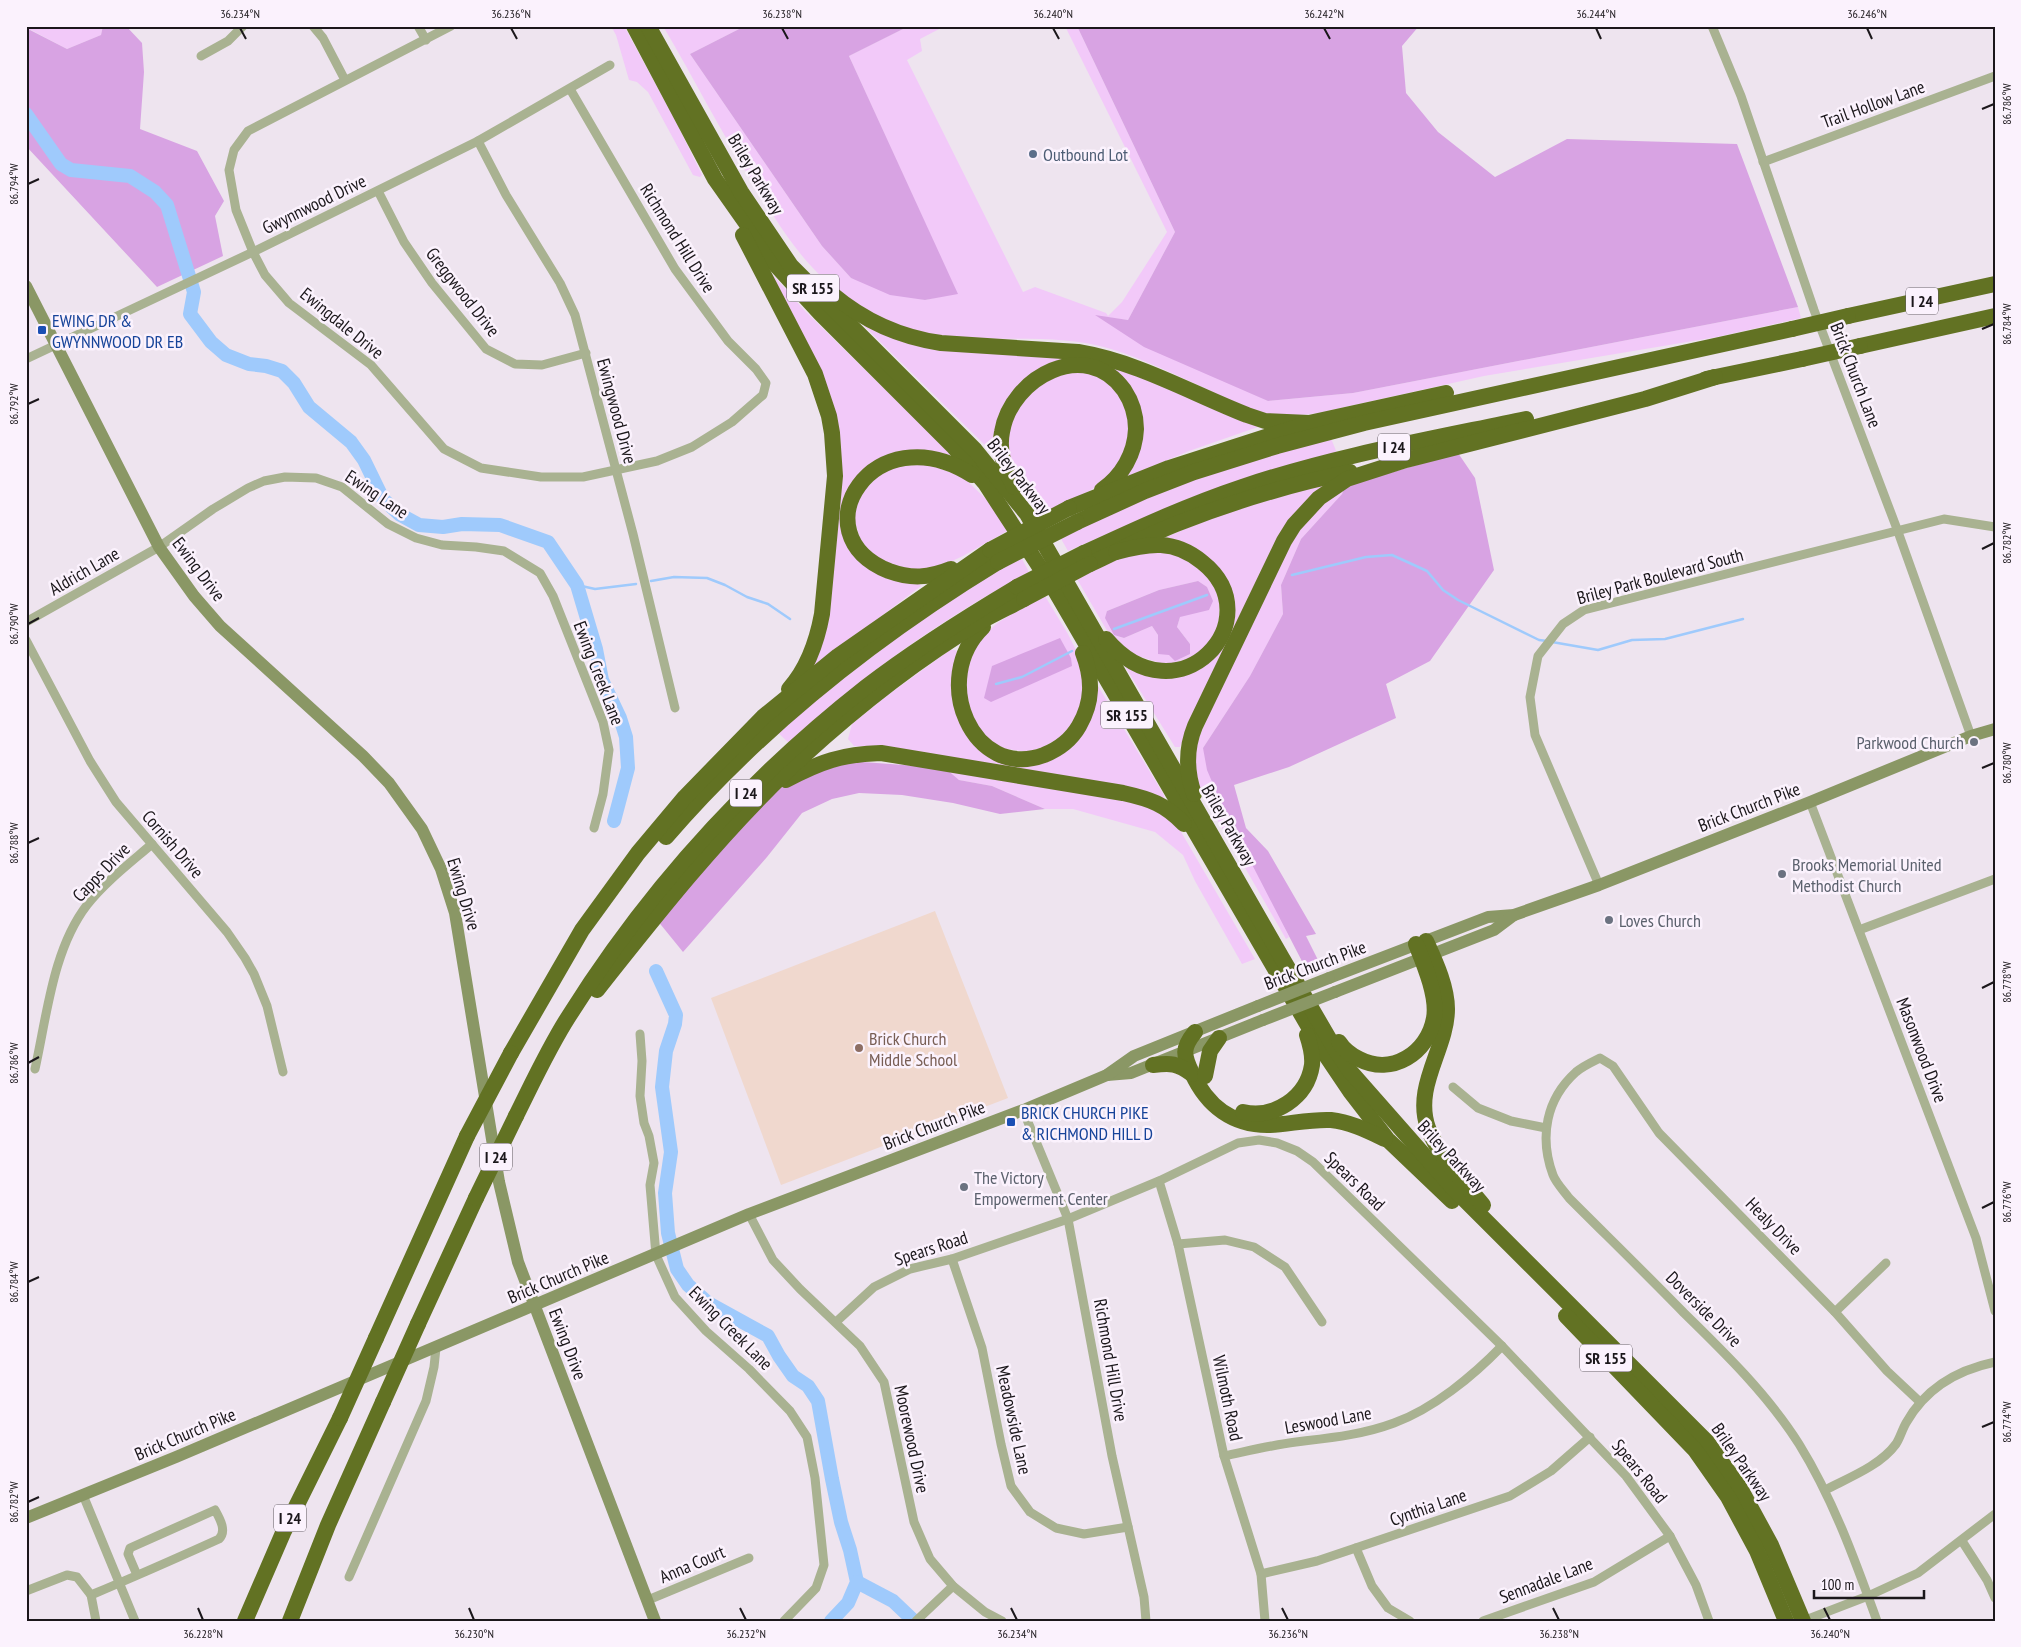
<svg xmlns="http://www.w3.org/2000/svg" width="2021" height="1647" viewBox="0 0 2021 1647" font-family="'PT Sans Narrow',sans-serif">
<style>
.education{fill:#f0d8ce}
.green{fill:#f2c9f9;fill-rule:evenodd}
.forest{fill:#d8a3e3}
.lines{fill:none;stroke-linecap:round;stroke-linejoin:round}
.stream{stroke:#9fcafc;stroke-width:2.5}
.river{stroke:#9fcafc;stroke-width:14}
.street{stroke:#a9b291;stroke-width:9}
.secondary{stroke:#8a9765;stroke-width:12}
.highway{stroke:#627223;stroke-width:16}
.secondary-bridge{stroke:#8a9765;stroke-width:12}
.highway-bridge{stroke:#627223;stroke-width:16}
.ticks{fill:none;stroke:#1b171b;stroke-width:2}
.service-dot{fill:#5c6f8a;stroke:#fbf2fd;stroke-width:2}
.transit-dot{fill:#1a4fb4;stroke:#fbf2fd;stroke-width:2}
.worship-dot{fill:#6b7280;stroke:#fbf2fd;stroke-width:2}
.education-dot{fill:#8d6e63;stroke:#fbf2fd;stroke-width:2}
.labels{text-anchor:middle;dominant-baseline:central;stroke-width:5;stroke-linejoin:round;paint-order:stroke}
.shield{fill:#fbf2fd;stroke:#5e595f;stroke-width:1}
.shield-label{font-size:16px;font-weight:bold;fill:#1b171b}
.street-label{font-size:18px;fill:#1b171b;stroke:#fbf2fd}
.service-label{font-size:18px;fill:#4e5e75;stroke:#fbf2fd;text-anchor:start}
.transit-label{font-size:18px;fill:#164399;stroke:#fbf2fd;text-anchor:start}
.worship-label{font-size:18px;fill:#5b616d;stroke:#fbf2fd;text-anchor:start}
.education-label{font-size:18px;fill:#785e54;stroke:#fbf2fd;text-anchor:start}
.neatline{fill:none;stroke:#1b171b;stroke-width:2}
.ticks-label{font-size:12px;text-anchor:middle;fill:#1b171b}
</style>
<rect width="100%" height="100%" fill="#eee4ef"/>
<polygon class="education" points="935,911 1008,1098 781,1185 711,998"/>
<g class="green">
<polygon points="26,26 103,26 101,35 67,49 31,30 26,32"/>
<polygon points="611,26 624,26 675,120 702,175 700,177 693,175 648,92 637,82 629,80 616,35"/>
<path d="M663 26H740L741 28 690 54 822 246 851 278 925 300 957 293 849 56 909 26H945L920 39 922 51 907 60 1023 292 1035 287 1106 313 1108 316 1122 302 1167 232 1065 26H1077L1175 232 1128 320 1097 316 1268 401 1353 393 1798 307 1801 318 1717 337 1484 376 1318 413C1301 415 1285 417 1268 414 1248 410 1229 400 1211 391 1178 376 1146 360 1111 349 1056 332 992 343 934 336 874 328 821 285 787 236 775 220 765 201 754 184 721 133 694 78 663 26Z"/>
<polygon points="771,273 805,311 948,451 952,460 943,456 863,473 848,539 918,582 921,586 810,670 841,454"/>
<polygon points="866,323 1103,361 1257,425 1258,427 1189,451 1122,479 1140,417 1101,366 1028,378 998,458 864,326"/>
<path d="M1075 372C1081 373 1088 373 1094 375 1135 393 1140 443 1111 474 1093 494 1064 503 1041 514L1013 472 1005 442 1015 407 1044 380Z"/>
<polygon points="1330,436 1337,453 1254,475 1187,499 1068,551 1060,537 1195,477"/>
<polygon points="928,464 963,477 986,499 1009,530 963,556 937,568 921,572 893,567 868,550 860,538 855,522 855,508 861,494 881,473 896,467"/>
<polygon points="1337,479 1319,492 1188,728 1180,747 1175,747 1124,665 1208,662 1231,596 1164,538 1216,516"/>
<polygon points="1345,486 1342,494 1301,539 1281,585 1283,614 1250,676 1203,748 1289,937 1286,939 1202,793 1197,779 1195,759 1198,740 1210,711 1290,543 1309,515"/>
<path d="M1147 549 1183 557 1208 576 1220 599 1218 629 1209 644 1194 657 1166 665 1126 652 1106 629 1077 579 1126 555ZM1198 581 1180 617 1177 627 1190 644 1158 635 1152 626 1124 638 1114 635 1107 611 1159 590Z"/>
<path d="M1021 557 1029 572C979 599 931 629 885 663 852 687 820 716 789 743L776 731 926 615Z"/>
<polygon points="1045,596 1068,634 1079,656 1085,700 1070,727 1058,739 1043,747 1028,752 1000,748 985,738 970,716 964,676 979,640 996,624 1013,613"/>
<polygon points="950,650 955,650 959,653 955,665 985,750 1050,758 1098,686 1164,795 1164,800 881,748 854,746 848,739 852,724 888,695"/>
<polygon points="945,768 1126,796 1173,818 1255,959 1242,964 1195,881 1183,855 1155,832 1073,809 1045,809 992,786 959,780"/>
</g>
<g class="forest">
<polygon points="103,26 126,26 142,43 144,72 140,129 197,151 224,201 215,216 223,256 157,287 26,146 26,32 30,30 67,49 101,35"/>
<polygon points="745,26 827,26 834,29 839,26 909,26 849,56 958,294 925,300 890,295 851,278 822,246 690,54"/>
<polygon points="1077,26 1419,26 1402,46 1406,93 1438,132 1495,177 1567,139 1737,144 1798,307 1353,393 1268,401 1144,347 1095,315 1128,320 1175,232"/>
<polygon points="1458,453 1475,478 1494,570 1430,661 1386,684 1396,718 1289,767 1234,785 1246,828 1268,851 1316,934 1306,936 1320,964 1307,971 1225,812 1207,770 1203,748 1250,676 1283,614 1281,585 1301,539 1342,494 1345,486"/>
<polygon points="1198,581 1207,587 1213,601 1209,610 1180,617 1177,627 1190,644 1190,654 1175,661 1169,655 1158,654 1158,635 1152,626 1124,638 1114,635 1105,618 1107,611 1159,590"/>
<polygon points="1060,638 1071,658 1072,666 991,702 984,698 992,666"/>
<polygon points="849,761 945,768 959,780 992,786 1045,809 1000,814 953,803 902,795 859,793 832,799 802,813 767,857 683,952 657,920 772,793 794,779"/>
</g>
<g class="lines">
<g class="stream">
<polyline points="1292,575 1366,557 1392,555 1427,571 1443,590 1458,600 1539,640 1547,641"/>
<polyline points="651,581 674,577 707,578 725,585 747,597 768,604 790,619"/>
<polyline points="577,585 595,589 636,584"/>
<polyline points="1114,629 1207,595"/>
<polyline points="1552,642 1598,650 1632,640 1665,639 1743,619"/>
<polyline points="996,684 1022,677 1072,651"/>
</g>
<g class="river">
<polyline points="26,114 61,164 71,170 130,176 155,192 167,205 194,292 190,314 211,342 226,355 249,364 266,366 282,371 294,383 309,407 351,442 364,460 383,499 399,514 419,525 443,527 462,524 500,525 548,542 577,585 596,649 602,680 620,718 626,737 628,768 614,821"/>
<polyline points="656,971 676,1015 675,1024 666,1051 662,1087 671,1152 665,1193 668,1233 677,1269 688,1285 708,1303 768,1336 779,1356 793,1376 808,1386 818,1401 832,1479 841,1522 850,1550 857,1582 848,1603 831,1621"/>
<polyline points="857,1582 893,1601 914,1621"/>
</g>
<g class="street">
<polyline points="313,26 323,38 345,80"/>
<polyline points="418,26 426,40"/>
<polyline points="451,26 248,131 234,150 229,170 236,210 253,252 265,275 289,303 371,365 444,449 481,468 541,477 583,477 657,461 692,447 732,422 763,395 766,383 756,369 728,341 675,269 570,89"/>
<polyline points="1712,26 1741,96 1814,310 1897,529 1971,736"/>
<polyline points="201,56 228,41 243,26"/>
<polyline points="478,141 506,195 560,283 575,315 633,534 675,708"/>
<polyline points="1763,162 1995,76"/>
<polyline points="378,191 404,242 432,283 486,349 515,364 542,365 586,353"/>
<polyline points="26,359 253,252 478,141 610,65"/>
<polyline points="26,622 159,547 213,509 248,488 264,481 285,477 316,478 342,487 388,524 416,538 442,545 476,547 504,551 540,573 553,596 603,722 609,750 603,794 594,828"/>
<polyline points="26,640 90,761 116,802 227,932 245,958 254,974 267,1006 283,1072"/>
<polyline points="1810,802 1976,1238 1995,1311"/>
<polyline points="1599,885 1535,735 1530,697 1538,656 1563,624 1584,610 1944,519 1995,527"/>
<polyline points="1859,930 1995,879"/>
<polyline points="640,1034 642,1061 640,1096 644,1123 649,1136 654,1163 650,1185 656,1255 675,1297 706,1331 749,1369 790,1411 807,1437 815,1478 824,1565 816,1588 784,1621"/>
<path d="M35 1069C47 1015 53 949 87 905 105 882 130 863 152 844"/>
<polyline points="1453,1087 1478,1108 1511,1121 1546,1128"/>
<polyline points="1023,1110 1068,1219 1112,1456 1144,1597 1146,1621"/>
<polyline points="1159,1181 1178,1244 1224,1456 1261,1574 1265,1621"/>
<polyline points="749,1214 773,1260 800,1289 860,1346 884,1382 914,1522 930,1559 953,1586 985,1612 1002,1621"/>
<polyline points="1178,1244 1225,1240 1254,1247 1285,1267 1322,1322"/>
<polyline points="952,1259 982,1348 1001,1444 1011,1486 1030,1512 1056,1528 1084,1534 1128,1527"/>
<polyline points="1835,1312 1886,1263"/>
<polyline points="836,1322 874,1287 910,1269 952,1259 1068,1219 1159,1181 1238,1143 1259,1140 1277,1143 1297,1151 1313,1162 1502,1346 1626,1476 1670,1536 1696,1585 1709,1621"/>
<path d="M1224 1456C1248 1451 1272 1445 1296 1442 1329 1438 1362 1435 1394 1423 1433 1409 1473 1376 1502 1346"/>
<path d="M1825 1490C1848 1478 1880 1466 1896 1444 1900 1438 1902 1430 1906 1423 1925 1389 1957 1370 1995 1362"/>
<polyline points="83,1495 135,1621"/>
<polyline points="1962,1541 1987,1580 1995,1598"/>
<polyline points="1356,1548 1372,1586 1388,1608 1410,1621"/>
<polyline points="1261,1574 1317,1561 1510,1496 1551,1471 1590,1437"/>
<polyline points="349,1577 426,1401 434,1367 436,1348"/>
<path d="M26 1591 67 1575 77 1577 91 1595C134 1577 177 1558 219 1539 227 1531 220 1519 215 1510L130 1548 128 1554 137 1575"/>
<polyline points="91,1595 96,1621"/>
<polyline points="648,1600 749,1558"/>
<polyline points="916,1621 953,1586"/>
<polyline points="1483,1621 1594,1582 1670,1536"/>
<polyline points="1803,1621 1868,1596 1918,1573 1995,1514"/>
<path d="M1877 1621C1855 1560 1833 1499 1799 1444 1768 1395 1725 1353 1684 1313 1646 1274 1607 1236 1569 1198 1564 1191 1556 1183 1553 1175 1539 1137 1546 1099 1576 1072 1583 1066 1592 1062 1600 1058L1613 1066 1659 1133 1835 1312 1887 1371 1920 1402"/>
</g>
<g class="secondary">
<polyline points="26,286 159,547 194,596 220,626 363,756 389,783 422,829 441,869 455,913 499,1182 518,1262 655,1621"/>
<polyline points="1329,978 1488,917 1514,915 1599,885 1810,802 1971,736 1995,729"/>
<polyline points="1335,992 1494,930 1514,915"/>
<polyline points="1107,1075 1131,1073 1263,1020"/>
<polyline points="26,1518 176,1457 749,1214 1026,1109 1107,1075 1134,1056 1258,1006"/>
</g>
<g class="highway">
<polyline points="634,26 715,179 775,264 820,313 953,446 985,483 1056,592 1321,1048 1350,1091 1387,1139 1452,1201"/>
<polyline points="648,26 741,192 791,266 975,450 1027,514 1282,958 1335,1049 1350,1071 1453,1188 1707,1442 1740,1488 1771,1545 1803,1621"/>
<path d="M743 235 815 374 829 416 832 433 835 476 822 614C817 641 808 668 789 689"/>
<path d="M832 294C864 321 899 337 941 343L1078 352C1138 362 1191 393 1247 415L1265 421 1309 423"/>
<polyline points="1848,316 1995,284"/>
<polyline points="1860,346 1995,316"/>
<polyline points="1706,379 1802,359"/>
<path d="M1014 487C1005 469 998 452 1002 432 1011 377 1086 337 1124 390 1132 402 1136 414 1136 429 1135 454 1122 476 1102 490"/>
<polyline points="1069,508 1169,468 1309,423 1446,393"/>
<polyline points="1077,522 1145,491 1194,472 1277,446 1364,423 1792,329"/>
<path d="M1084 553C1136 529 1188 505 1242 487 1334 456 1431 439 1526 419"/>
<path d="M1090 564C1118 551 1146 536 1176 524 1232 502 1291 484 1350 472"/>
<path d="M951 569C929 578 911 579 889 571 797 534 873 412 972 475"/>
<path d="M983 627C929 679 973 781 1044 755 1059 749 1071 740 1079 726 1093 702 1093 679 1083 653"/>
<path d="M1106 639C1178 724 1274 619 1202 562 1174 539 1149 543 1116 552"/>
<path d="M786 780C820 762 842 754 881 753L1123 793C1150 799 1165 804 1184 824"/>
<path d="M1194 794C1186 771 1186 748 1195 726L1284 541 1294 525 1319 498 1347 479 1406 460 1645 399 1715 377"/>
<path d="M666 837C761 727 875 637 998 562"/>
<path d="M1426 941C1435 961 1447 986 1447 1009 1447 1049 1413 1086 1428 1128 1439 1157 1463 1181 1483 1205"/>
<path d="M597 990C657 914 718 837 788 770 845 717 913 662 980 622 994 614 1009 607 1024 599"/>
<path d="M1195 1032C1182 1048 1183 1055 1192 1073 1207 1106 1233 1126 1270 1125 1290 1124 1310 1119 1331 1120 1350 1122 1368 1131 1385 1139"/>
<path d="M1339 1042C1344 1050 1351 1055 1359 1059 1392 1076 1428 1053 1434 1018 1438 997 1424 964 1416 944"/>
<polyline points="511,1053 582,930 638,853 685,797 763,717 838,656 990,550"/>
<path d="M1153 1065C1171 1063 1177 1063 1192 1074"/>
<polyline points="1205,1076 1210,1051 1219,1038"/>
<path d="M1243 1112C1274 1119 1307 1098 1312 1065 1313 1055 1310 1044 1307 1035"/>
<path d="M516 1116C533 1082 549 1047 569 1016 648 890 749 779 866 687 914 650 965 618 1017 587"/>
<polyline points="1566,1316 1695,1450 1728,1497 1757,1551 1786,1621"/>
<polyline points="418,1324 476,1198"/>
<polyline points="376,1338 467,1136"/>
<polyline points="245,1621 283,1533 340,1418"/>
<polyline points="290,1621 328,1525 383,1402"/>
</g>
<g class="secondary-bridge">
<polyline points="1258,1006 1329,978"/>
<polyline points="1263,1020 1335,992"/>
</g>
<g class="highway-bridge">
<polyline points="1792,329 1848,316"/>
<polyline points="1802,359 1860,346"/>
<polyline points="990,550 1069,508"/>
<polyline points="998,562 1077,522"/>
<polyline points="1017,587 1084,553"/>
<polyline points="1024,599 1090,564"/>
<polyline points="467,1136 511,1053"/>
<polyline points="476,1198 516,1116"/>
<polyline points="383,1402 418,1324"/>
<polyline points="340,1418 376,1338"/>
</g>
</g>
<path class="ticks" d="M240 28 246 39M511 28 517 39M782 28 788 39M1053 28 1059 39M1324 28 1330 39M1596 28 1601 39M1867 28 1872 39M1982 109 1994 104M28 184 39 179M1982 329 1994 324M28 404 39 399M1982 549 1994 543M28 624 39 618M1982 768 1994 763M28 843 39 838M1982 988 1994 982M28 1063 39 1057M1982 1208 1994 1202M28 1282 39 1277M1982 1427 1994 1422M28 1502 39 1497M198 1608 203 1620M469 1608 474 1620M740 1608 746 1620M1011 1608 1017 1620M1282 1608 1288 1620M1553 1608 1559 1620M1824 1608 1830 1620"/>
<circle class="service-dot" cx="1033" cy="154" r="5"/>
<g class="transit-dot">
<rect x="37" y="325" width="10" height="10" rx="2.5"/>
<rect x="1006" y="1117" width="10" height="10" rx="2.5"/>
</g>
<g class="worship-dot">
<circle cx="1974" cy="742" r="5"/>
<circle cx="1782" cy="874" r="5"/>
<circle cx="1609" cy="920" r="5"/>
<circle cx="964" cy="1187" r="5"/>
</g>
<circle class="education-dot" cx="859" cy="1048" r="5"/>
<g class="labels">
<g class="shield">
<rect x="787" y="274.5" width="52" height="27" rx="4"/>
<rect x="1906" y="287.5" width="32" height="27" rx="4"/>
<rect x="1378" y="433.5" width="32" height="27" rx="4"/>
<rect x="1101" y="701.5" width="52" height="27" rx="4"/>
<rect x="730" y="779.5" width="32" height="27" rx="4"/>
<rect x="480" y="1143.5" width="32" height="27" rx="4"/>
<rect x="1580" y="1344.5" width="52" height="27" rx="4"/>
<rect x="274" y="1504.5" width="32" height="27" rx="4"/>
</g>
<g class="shield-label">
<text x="813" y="288">SR 155</text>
<text x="1922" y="301">I 24</text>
<text x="1394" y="447">I 24</text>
<text x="1127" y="715">SR 155</text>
<text x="746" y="793">I 24</text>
<text x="496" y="1157">I 24</text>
<text x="1606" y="1358">SR 155</text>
<text x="290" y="1518">I 24</text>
</g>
<g class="street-label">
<text transform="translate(1873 104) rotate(-20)">Trail Hollow Lane</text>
<text transform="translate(756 174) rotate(59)">Briley Parkway</text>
<text transform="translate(314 204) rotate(-26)">Gwynnwood Drive</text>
<text transform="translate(678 238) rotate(58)">Richmond Hill Drive</text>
<text transform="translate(463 292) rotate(52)">Greggwood Drive</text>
<text transform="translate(342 323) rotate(39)">Ewingdale Drive</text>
<text transform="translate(1856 375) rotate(69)">Brick Church Lane</text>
<text transform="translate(617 411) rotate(75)">Ewingwood Drive</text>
<text transform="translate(1019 476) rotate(52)">Briley Parkway</text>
<text transform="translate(377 494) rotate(34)">Ewing Lane</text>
<text transform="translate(199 569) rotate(53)">Ewing Drive</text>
<text transform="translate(84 571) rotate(-30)">Aldrich Lane</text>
<text transform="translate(1660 576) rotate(-15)">Briley Park Boulevard South</text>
<text transform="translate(599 673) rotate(69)">Ewing Creek Lane</text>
<text transform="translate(1749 807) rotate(-21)">Brick Church Pike</text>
<text transform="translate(1229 825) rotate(60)">Briley Parkway</text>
<text transform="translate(173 844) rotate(49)">Cornish Drive</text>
<text transform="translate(101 872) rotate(-46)">Capps Drive</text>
<text transform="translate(464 894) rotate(73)">Ewing Drive</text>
<text transform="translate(1315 965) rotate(-21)">Brick Church Pike</text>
<text transform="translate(1922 1050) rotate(69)">Masonwood Drive</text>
<text transform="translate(934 1125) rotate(-21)">Brick Church Pike</text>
<text transform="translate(1452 1156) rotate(47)">Briley Parkway</text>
<text transform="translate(1355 1181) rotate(44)">Spears Road</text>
<text transform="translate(1774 1226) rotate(46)">Healy Drive</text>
<text transform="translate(931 1248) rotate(-18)">Spears Road</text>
<text transform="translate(558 1277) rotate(-23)">Brick Church Pike</text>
<text transform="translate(1704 1309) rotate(45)">Doverside Drive</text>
<text transform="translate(731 1328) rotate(45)">Ewing Creek Lane</text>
<text transform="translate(568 1344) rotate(69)">Ewing Drive</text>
<text transform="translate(1111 1360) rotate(80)">Richmond Hill Drive</text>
<text transform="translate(1228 1398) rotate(78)">Wilmoth Road</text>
<text transform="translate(1014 1420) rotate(78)">Meadowside Lane</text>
<text transform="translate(1328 1420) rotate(-10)">Leswood Lane</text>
<text transform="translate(185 1434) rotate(-23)">Brick Church Pike</text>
<text transform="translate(912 1439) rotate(78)">Moorewood Drive</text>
<text transform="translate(1742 1462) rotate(55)">Briley Parkway</text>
<text transform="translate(1640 1471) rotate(51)">Spears Road</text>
<text transform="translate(1428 1507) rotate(-19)">Cynthia Lane</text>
<text transform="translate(692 1564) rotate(-23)">Anna Court</text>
<text transform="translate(1546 1580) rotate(-21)">Sennadale Lane</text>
</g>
<g class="service-label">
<text x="1043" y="154">Outbound Lot</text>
</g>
<g class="transit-label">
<text x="52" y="320">EWING DR &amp;<tspan x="52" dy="21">GWYNNWOOD DR EB</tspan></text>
<text x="1021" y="1112">BRICK CHURCH PIKE<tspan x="1021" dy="21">&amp; RICHMOND HILL D</tspan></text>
</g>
<g class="worship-label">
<text x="1964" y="742" text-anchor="end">Parkwood Church</text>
<text x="1792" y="864">Brooks Memorial United<tspan x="1792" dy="21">Methodist Church</tspan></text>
<text x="1619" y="920">Loves Church</text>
<text x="974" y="1177">The Victory<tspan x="974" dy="21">Empowerment Center</tspan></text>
</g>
<g class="education-label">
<text x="869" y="1038">Brick Church<tspan x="869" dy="21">Middle School</tspan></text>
</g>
</g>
<rect width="2021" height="1647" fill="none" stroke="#fbf2fd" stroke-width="55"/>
<path d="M1814 1590v8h110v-8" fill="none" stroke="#1b171b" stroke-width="2.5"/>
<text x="1821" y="1590" font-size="15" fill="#1b171b" stroke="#fbf2fd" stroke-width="4" paint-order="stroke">100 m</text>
<rect x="28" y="28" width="1966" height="1592" class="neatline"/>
<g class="ticks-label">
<text x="240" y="18">36.234°N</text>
<text x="511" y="18">36.236°N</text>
<text x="782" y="18">36.238°N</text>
<text x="1053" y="18">36.240°N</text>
<text x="1324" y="18">36.242°N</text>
<text x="1596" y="18">36.244°N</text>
<text x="1867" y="18">36.246°N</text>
<text transform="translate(2007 104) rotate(-90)" y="4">86.786°W</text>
<text transform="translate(14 184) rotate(-90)" y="4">86.794°W</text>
<text transform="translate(2007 324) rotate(-90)" y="4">86.784°W</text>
<text transform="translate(14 404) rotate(-90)" y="4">86.792°W</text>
<text transform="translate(2007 543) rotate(-90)" y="4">86.782°W</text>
<text transform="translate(14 624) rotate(-90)" y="4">86.790°W</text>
<text transform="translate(2007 763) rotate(-90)" y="4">86.780°W</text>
<text transform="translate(14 843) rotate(-90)" y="4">86.788°W</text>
<text transform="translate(2007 982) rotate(-90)" y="4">86.778°W</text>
<text transform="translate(14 1063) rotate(-90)" y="4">86.786°W</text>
<text transform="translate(2007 1202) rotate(-90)" y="4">86.776°W</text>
<text transform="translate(14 1282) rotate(-90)" y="4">86.784°W</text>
<text transform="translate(2007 1422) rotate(-90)" y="4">86.774°W</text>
<text transform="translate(14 1502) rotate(-90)" y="4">86.782°W</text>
<text x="203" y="1638">36.228°N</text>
<text x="474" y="1638">36.230°N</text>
<text x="746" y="1638">36.232°N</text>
<text x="1017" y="1638">36.234°N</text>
<text x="1288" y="1638">36.236°N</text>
<text x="1559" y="1638">36.238°N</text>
<text x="1830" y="1638">36.240°N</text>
</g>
</svg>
